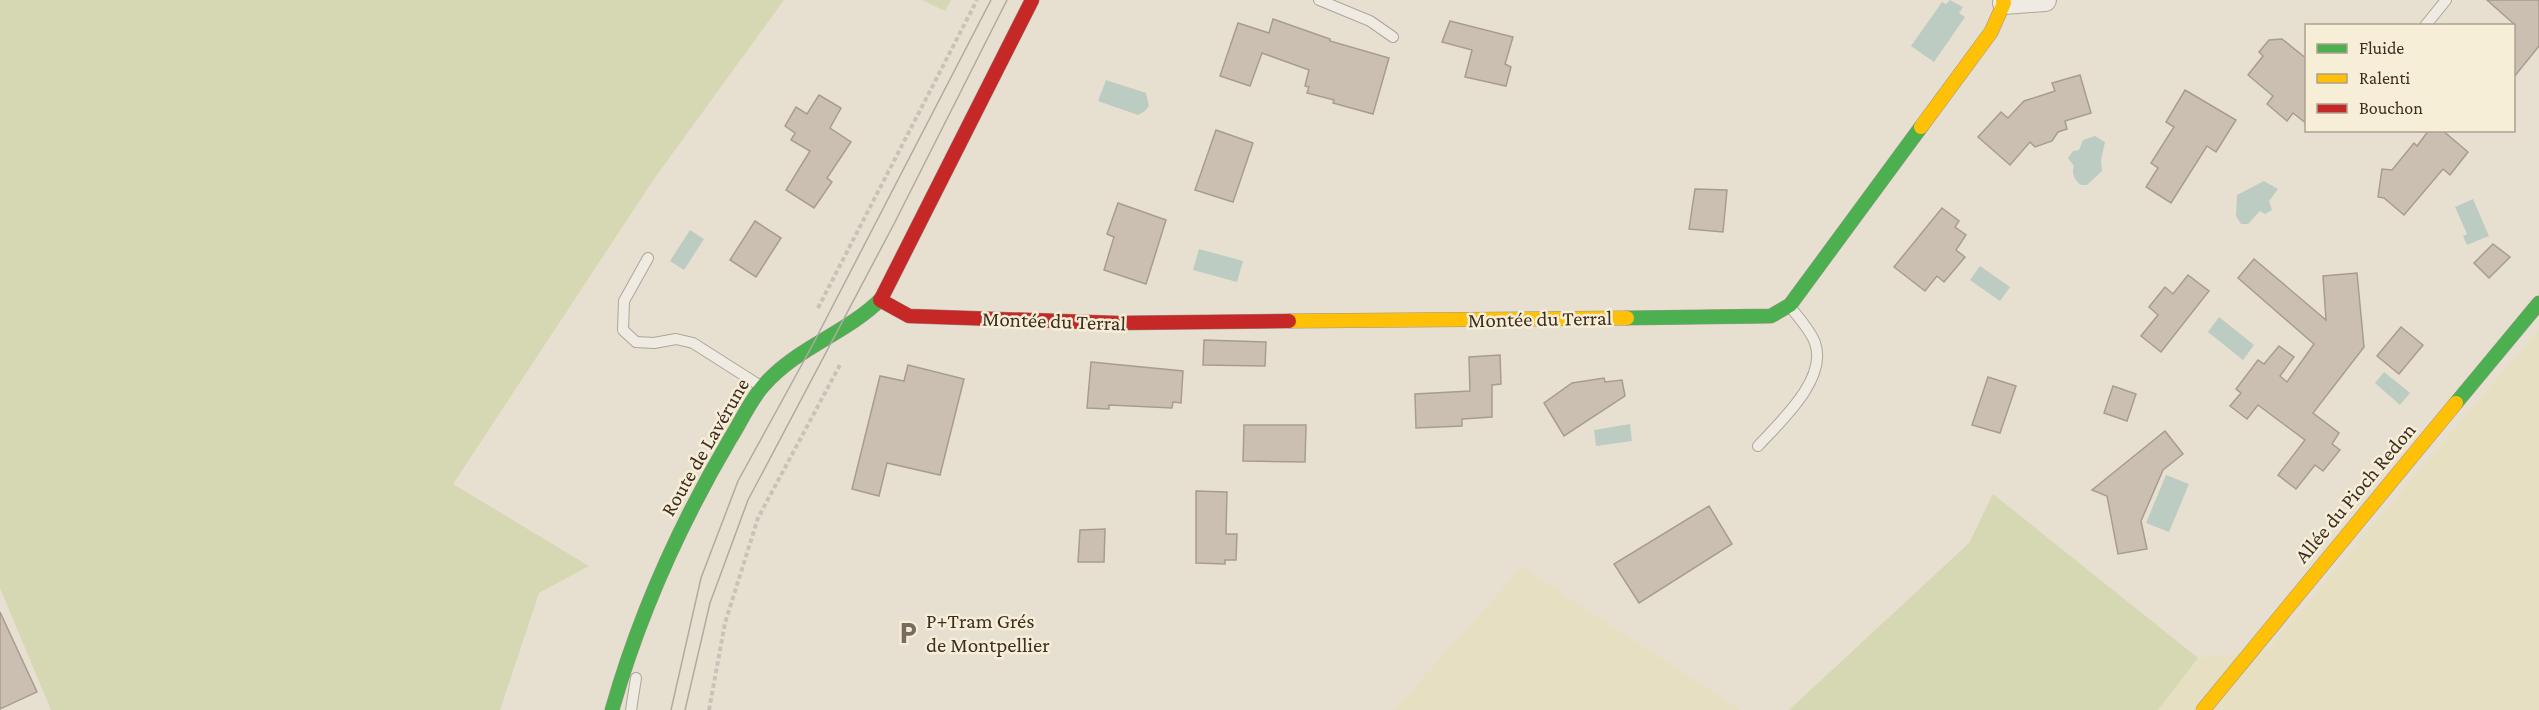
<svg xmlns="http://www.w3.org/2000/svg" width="2539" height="710" viewBox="0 0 2539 710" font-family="'Crimson Pro',serif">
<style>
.farmland{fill:#e6dfc2}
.green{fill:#d6d7b3}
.water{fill:#bcccc2}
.building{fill:#cbbfb2;stroke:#a89c90;stroke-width:1.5}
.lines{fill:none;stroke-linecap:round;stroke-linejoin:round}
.lane-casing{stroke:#ada599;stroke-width:12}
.street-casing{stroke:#ada599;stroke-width:24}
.fast-casing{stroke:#9c958a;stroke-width:15}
.slow-casing{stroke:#9c958a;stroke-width:15}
.jam-casing{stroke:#9c958a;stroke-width:15}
.path{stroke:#c8c2b9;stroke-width:4;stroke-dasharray:4.5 3;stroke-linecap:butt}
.lane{stroke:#efebe3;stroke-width:10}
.street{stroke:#efebe3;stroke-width:22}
.fast{stroke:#4caf50;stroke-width:14}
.slow{stroke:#ffc107;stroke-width:14}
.jam{stroke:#c62828;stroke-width:14}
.tram{stroke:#afaaa2;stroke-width:1.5}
.labels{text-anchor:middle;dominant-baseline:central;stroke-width:5;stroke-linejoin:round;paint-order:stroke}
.street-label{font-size:21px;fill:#3d2e20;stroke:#f7eed8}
.poi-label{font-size:21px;fill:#3d2e20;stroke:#f7eed8;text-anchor:start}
</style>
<rect width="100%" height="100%" fill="#e7e0d1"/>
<g class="farmland">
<polygon points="2539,329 2539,710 2158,710 2198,658 2267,651"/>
<polygon points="1522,567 1740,710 1394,710"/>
</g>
<g class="green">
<polygon points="0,0 784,0 654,179 453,484 589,566 539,593 500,710 51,710 0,588"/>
<polygon points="922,0 951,0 945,11"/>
<polygon points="1993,494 2198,658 2158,710 1789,710 1969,543"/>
</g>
<g class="water">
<polygon points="1950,0 1963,7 1959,13 1965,17 1934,62 1911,46 1942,2 1946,4"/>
<polygon points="1106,80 1146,93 1149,106 1145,111 1138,115 1098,101"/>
<path d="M2095 136 2105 142 2101 160 2102 171 2087 185H2081C2075 181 2071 173 2074 166L2068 158 2073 151 2079 150 2083 140Z"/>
<polygon points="2264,181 2278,189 2269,201 2272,210 2265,214 2260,211 2248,224 2241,224 2236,216 2237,195"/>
<polygon points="2473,199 2489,236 2467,245 2463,236 2467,234 2455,207"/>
<polygon points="690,230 704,239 684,270 670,261"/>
<polygon points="1199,249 1243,261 1237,282 1193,270"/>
<polygon points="1980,266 2010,287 2000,301 1970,280"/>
<polygon points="2219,317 2254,345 2243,360 2208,332"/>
<polygon points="2384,372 2410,393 2400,405 2375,383"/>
<polygon points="1630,424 1632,441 1596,446 1594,430"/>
<polygon points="2166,475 2189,484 2169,532 2146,523"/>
</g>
<g class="building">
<polygon points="2487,0 2539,0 2539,46 2514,77 2514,24"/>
<polygon points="1273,19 1330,39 1330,41 1389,58 1373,114 1333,103 1334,100 1307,93 1309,87 1305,86 1309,70 1262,53 1250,86 1220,76 1238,23 1269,33"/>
<polygon points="1450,21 1513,37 1505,64 1511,67 1506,86 1465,77 1472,50 1442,42"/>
<polygon points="2282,39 2307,59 2307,124 2293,113 2287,121 2267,104 2273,96 2248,75 2263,56 2259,52 2269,40"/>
<polygon points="2080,75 2091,113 2065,121 2067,129 2058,132 2052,141 2035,147 2030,142 2010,165 1978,137 2001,112 2008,118 2024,101 2055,91 2052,83"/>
<polygon points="2185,90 2236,120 2216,152 2207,146 2171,203 2146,187 2158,168 2151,163 2174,127 2166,122"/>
<polygon points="819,95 841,108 830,128 851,142 827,178 832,182 814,208 786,190 810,151 791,140 795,133 785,126 796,107 807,114"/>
<polygon points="1216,130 1253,143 1233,202 1195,190"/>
<polygon points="2429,130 2442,130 2468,152 2450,175 2443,169 2404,215 2384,198 2378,197 2382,169 2392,170 2414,143 2417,146"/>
<polygon points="1695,189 1727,190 1723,232 1689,229"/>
<polygon points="1118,203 1166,220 1146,284 1104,270 1114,237 1107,234"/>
<polygon points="1942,208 1959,221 1955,227 1966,235 1956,250 1965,257 1944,282 1937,276 1925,291 1894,267"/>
<polygon points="755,221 781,238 756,277 730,260"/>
<polygon points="2493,244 2510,257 2489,278 2474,263"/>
<polygon points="2254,259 2326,320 2323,276 2357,273 2364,347 2313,413 2339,433 2332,444 2340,450 2323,471 2315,465 2296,489 2278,475 2305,440 2258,405 2247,419 2230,406 2241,393 2236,389 2258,360 2264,364 2279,346 2294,357 2280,376 2287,382 2314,344 2238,278"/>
<polygon points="2188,275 2209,291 2161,352 2141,336 2158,315 2149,307 2165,287 2173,294"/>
<polygon points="2401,327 2423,345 2399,374 2377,356"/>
<polygon points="1204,340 1266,342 1265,366 1203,365"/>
<polygon points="1500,355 1501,384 1492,385 1492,417 1462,419 1462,426 1416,428 1415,394 1470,391 1469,357"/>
<polygon points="1091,362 1183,371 1181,403 1173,402 1172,408 1109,405 1109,409 1087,408"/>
<polygon points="908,365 964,379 940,475 887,463 879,496 852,489 880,376 904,381"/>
<polygon points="1988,377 2016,386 2000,433 1972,425"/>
<polygon points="1604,378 1605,382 1622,380 1625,396 1564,436 1544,403 1572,383"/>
<polygon points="2113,386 2136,394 2127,421 2104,413"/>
<polygon points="1244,425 1306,425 1305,462 1243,461"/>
<polygon points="2165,431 2183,454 2163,470 2141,521 2147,549 2118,554 2107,496 2092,490"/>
<polygon points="1196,491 1227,492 1226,534 1237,534 1236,560 1225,560 1225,564 1196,563"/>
<polygon points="1709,506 1732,544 1639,603 1614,564"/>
<polygon points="1105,529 1104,562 1078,562 1080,530"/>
<polygon points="0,612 37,692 0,709"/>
</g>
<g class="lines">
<g class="lane-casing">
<g id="lane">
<polyline points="1319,0 1370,21 1393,37"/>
<polyline points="2425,26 2446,0"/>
<polyline points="648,258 624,301 623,330 636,342 654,343 676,339 693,343 759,385"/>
<path d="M1758 446C1780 422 1828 379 1815 343 1811 331 1799 318 1791 308"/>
<polyline points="631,710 636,678"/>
</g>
</g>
<g class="street-casing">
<polyline id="street" points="2004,3 2045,0"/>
</g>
<g class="fast-casing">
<g id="fast">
<polyline points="1627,318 1771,316 1790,305 1921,127"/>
<polyline points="2456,403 2539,303"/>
<path d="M612 710C639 615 680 524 730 439 741 422 750 400 764 385 797 347 846 334 881 299"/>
</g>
</g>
<g class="slow-casing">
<g id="slow">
<polyline points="1921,127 1991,32 2004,3 2003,0"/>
<polyline points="1289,321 1627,318"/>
<polyline points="2203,710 2456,403"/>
</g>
</g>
<g class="jam-casing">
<g id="jam">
<polyline points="881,299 1032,0"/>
<polyline points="880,300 909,316 1117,323 1289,321"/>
</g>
</g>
<g class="path">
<polyline points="818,308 977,0"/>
<polyline points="709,710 725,623 758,518 841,363"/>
</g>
<use href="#lane" class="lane"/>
<use href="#street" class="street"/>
<use href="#fast" class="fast"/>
<use href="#slow" class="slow"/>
<use href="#jam" class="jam"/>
<g class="tram">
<polyline points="671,710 701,578 738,481 812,346 991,0"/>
<polyline points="685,710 710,603 748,500 895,222 1007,0"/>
</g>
</g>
<defs>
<g id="parking-bare" transform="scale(1.8)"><path d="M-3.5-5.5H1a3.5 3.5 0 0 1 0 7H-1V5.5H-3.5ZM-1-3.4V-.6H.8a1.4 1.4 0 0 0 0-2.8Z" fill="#786c5e" stroke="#f7eed8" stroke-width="2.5" paint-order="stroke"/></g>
</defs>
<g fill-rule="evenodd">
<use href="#parking-bare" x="908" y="633"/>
</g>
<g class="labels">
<g class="street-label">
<text transform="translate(1540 319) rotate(-1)">Montée du Terral</text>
<text transform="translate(1054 321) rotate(2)">Montée du Terral</text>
<text transform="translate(705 447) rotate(-60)">Route de Lavérune</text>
<text transform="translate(2355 493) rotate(-50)">Allée du Pioch Redon</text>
</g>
<g class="poi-label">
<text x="926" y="621">P+Tram Grés<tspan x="926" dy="24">de Montpellier</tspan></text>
</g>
</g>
<rect x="2305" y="24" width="210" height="108" fill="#f7eed8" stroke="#ada18e" stroke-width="1.5"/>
<rect x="2317" y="44" width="30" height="9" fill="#4caf50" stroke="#ada18e" stroke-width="1.5"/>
<text x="2359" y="54" font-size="18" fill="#3d2e20">Fluide</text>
<rect x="2317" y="74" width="30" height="9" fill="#ffc107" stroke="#ada18e" stroke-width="1.5"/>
<text x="2359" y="84" font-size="18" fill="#3d2e20">Ralenti</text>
<rect x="2317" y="104" width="30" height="9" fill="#c62828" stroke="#ada18e" stroke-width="1.5"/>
<text x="2359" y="114" font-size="18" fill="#3d2e20">Bouchon</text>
</svg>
